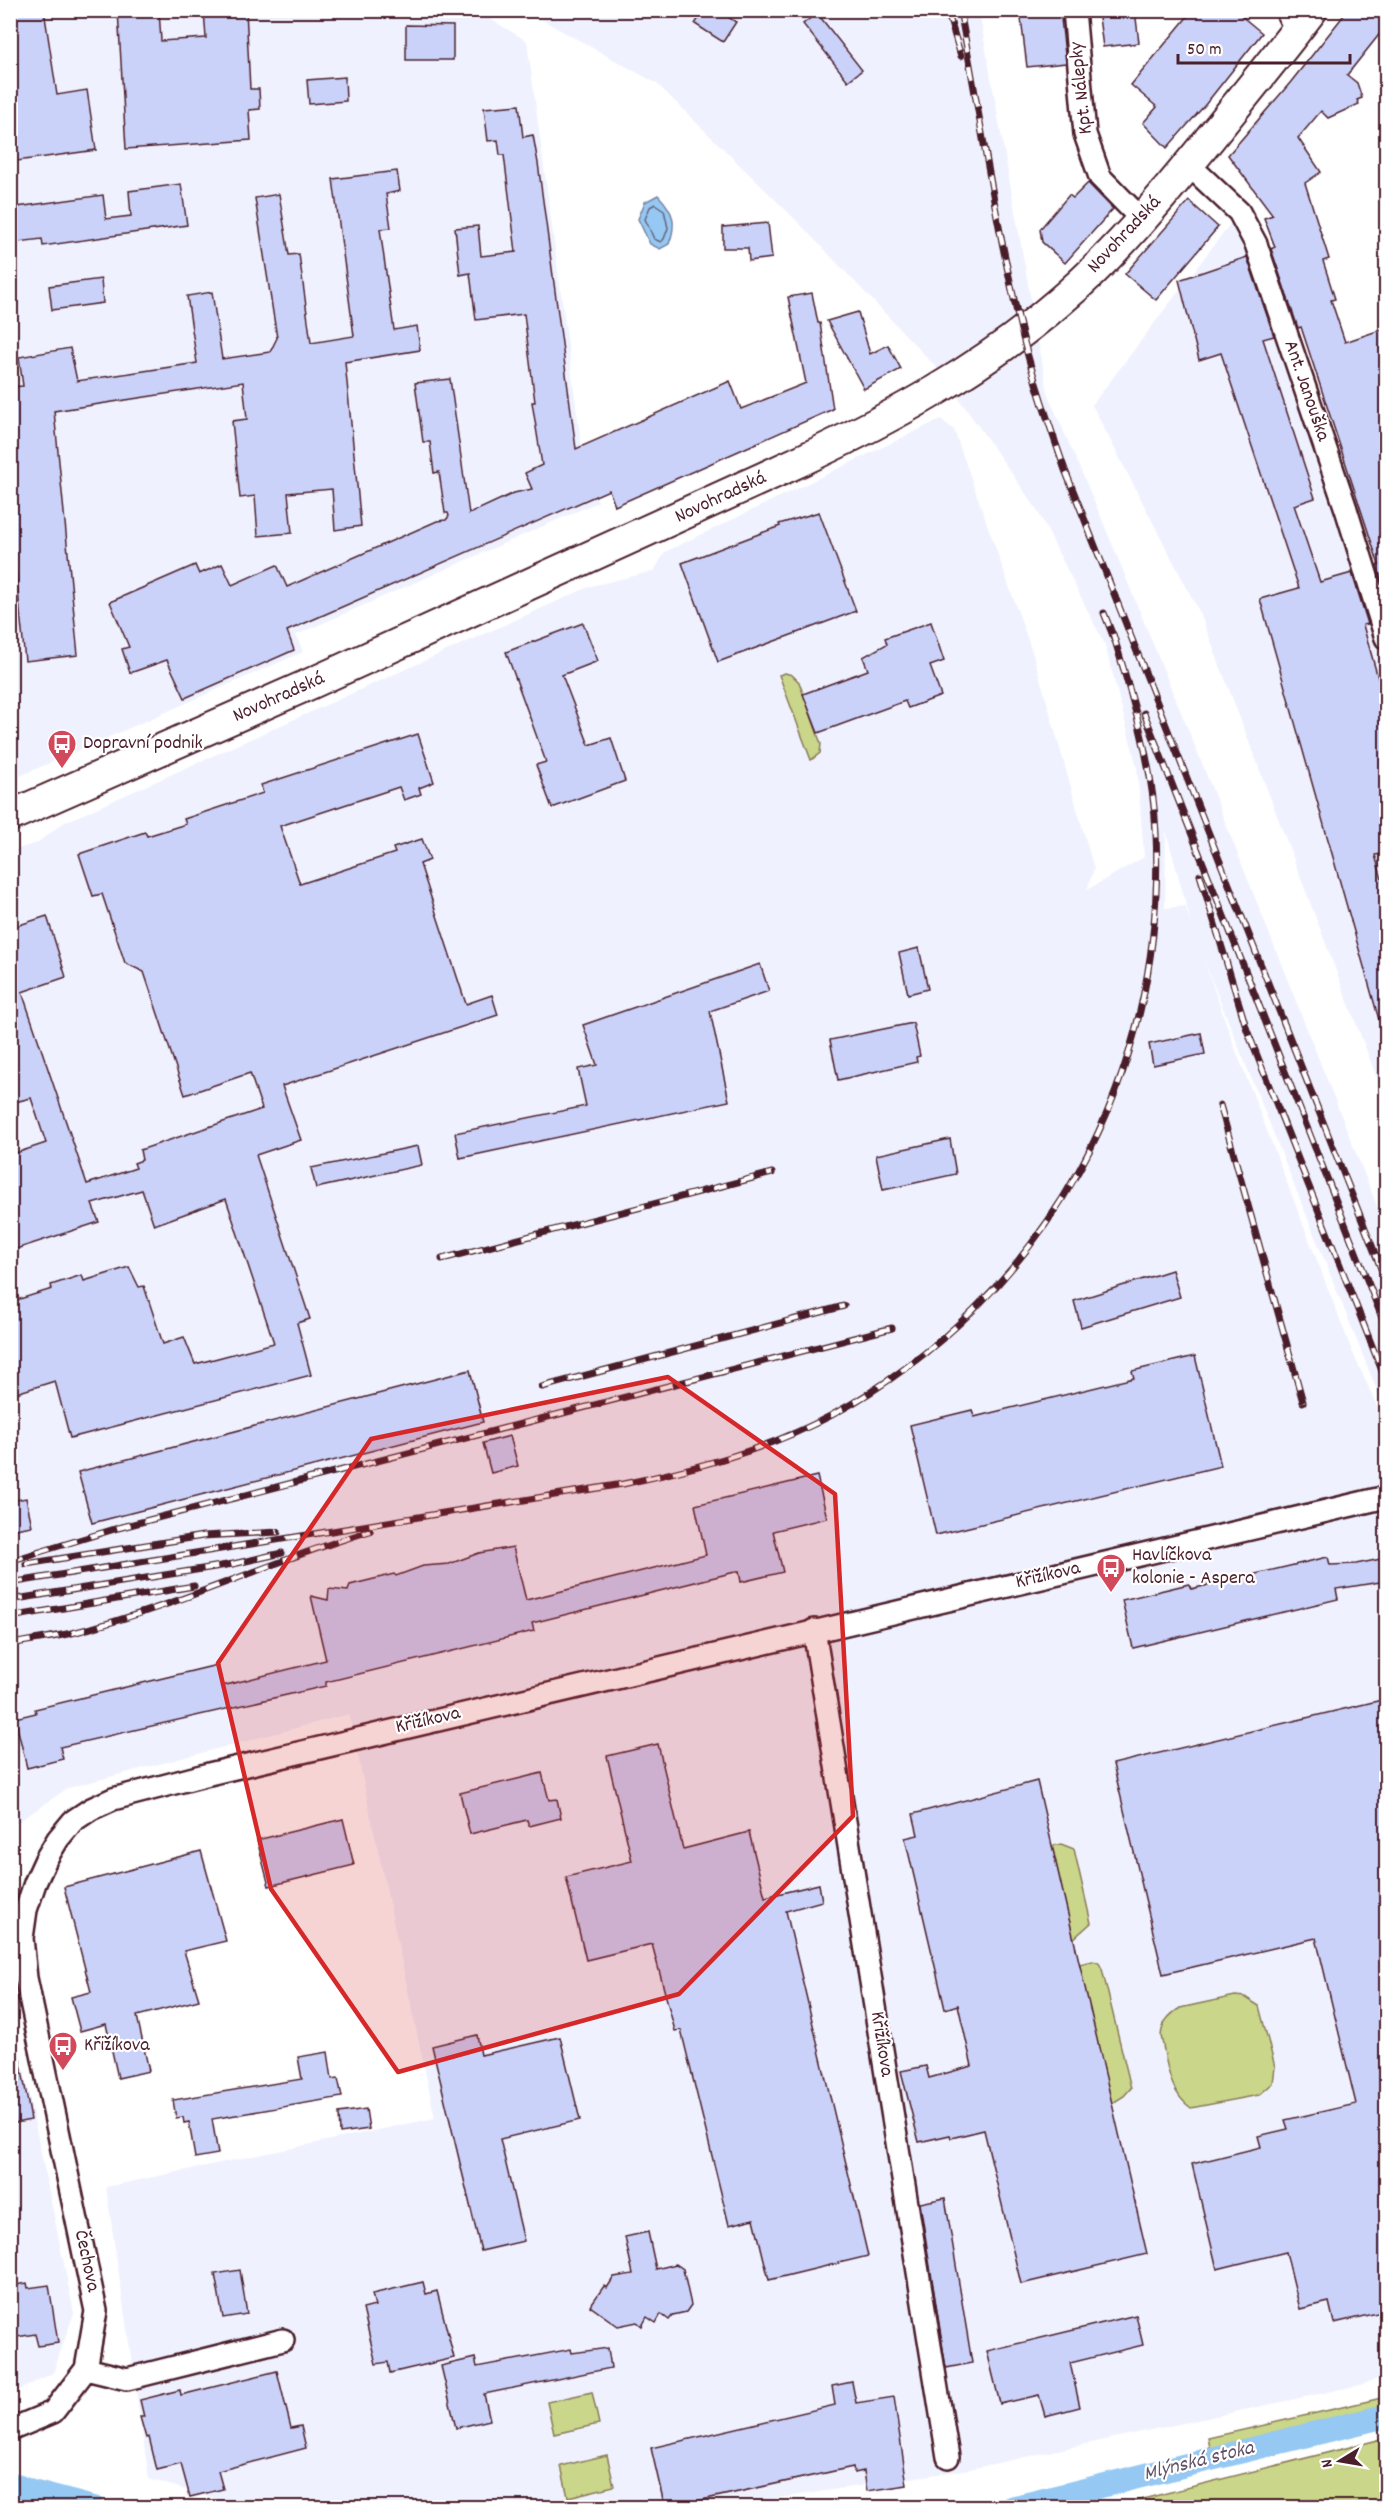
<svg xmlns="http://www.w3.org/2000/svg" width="1397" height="2518" viewBox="0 0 1397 2518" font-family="Dekko,sans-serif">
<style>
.built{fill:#eff2fe;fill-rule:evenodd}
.green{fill:#cad689;stroke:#8a7a5a;stroke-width:1.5}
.water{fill:#95c8f2;stroke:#7784a2;stroke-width:1.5}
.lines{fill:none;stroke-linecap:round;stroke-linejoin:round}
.shore{stroke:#68637b;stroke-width:1.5}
.canal{stroke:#95c8f2;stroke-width:24}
.building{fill:#cbd2fa;stroke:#4a1f2b;stroke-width:1.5}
.minor-casing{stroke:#4a1f2b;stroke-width:26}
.secondary-casing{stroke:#4a1f2b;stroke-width:34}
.minor{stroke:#fff;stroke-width:21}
.secondary{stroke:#fff;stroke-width:30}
.rail-casing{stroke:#4a1f2b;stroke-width:7}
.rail{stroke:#fff;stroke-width:4.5;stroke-dasharray:14;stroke-linecap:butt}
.marked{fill:#d62828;fill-opacity:0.2;stroke:#d62828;stroke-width:4.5;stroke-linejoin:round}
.labels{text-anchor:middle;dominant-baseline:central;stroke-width:4.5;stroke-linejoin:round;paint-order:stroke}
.street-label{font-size:20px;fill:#4a1f2b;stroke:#fff}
.poi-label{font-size:20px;fill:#4a1f2b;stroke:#fff;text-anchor:start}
.water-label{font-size:21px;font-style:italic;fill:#605267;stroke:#fff}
</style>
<rect width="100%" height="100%" fill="#fff"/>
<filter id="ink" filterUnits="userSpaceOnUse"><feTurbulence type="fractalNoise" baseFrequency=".0167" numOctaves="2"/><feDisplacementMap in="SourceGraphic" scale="12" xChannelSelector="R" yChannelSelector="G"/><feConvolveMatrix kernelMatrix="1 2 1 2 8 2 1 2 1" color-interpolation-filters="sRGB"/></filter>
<g filter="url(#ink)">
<g class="built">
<polygon points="11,11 477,11 527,41 584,464 598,502 296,635 303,652 11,780"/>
<path d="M526 11H979L1048 395 1101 517 1203 766 1386 1229V1413L1204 961 1235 1048 1352 1351 1386 1426V2376L1360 2385 970 2469 721 2507H244L149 2479 106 2187 435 2118 349 1714 68 1788 11 1827V851L37 843 63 823 591 586 654 571 665 552 941 419 954 430 1035 660 1094 869 1087 890 1144 857 1137 767 1105 645 1036 508 938 369 795 219 656 83ZM1166 831 1191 923 1185 906 1165 908Z"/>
<polygon points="1239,212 1386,638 1386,1102 1200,613 1092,405"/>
<polygon points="10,1988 20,2051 74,2313 53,2373 11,2394"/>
</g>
<g class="green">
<polygon points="785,673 792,675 799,682 821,744 820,753 811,760 779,675"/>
<polygon points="1061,1844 1074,1849 1091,1923 1073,1939 1052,1846"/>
<polygon points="1093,1961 1099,1963 1102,1969 1131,2088 1124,2096 1111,2104 1079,1964"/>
<path d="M1235 1996 1245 1997 1259 2006 1275 2067 1273 2083 1259 2095 1191 2108C1168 2092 1167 2062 1161 2036 1162 2022 1169 2015 1180 2008Z"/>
<polygon points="592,2392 599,2424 554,2434 547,2402"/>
<polygon points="1386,2397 1386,2409 1211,2452 1208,2438"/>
<polygon points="1386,2438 1386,2507 1111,2507"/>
<polygon points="607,2455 614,2486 568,2497 561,2466"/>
</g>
<path class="water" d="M658 195C674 212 677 223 669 244L660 249 650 244 638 219 645 202Z"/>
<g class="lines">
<polygon class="shore" points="655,204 664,210 668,228 664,239 661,242 654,239 645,219 650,207"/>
<g class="canal">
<polyline points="10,2483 29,2491 94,2508"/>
<polyline points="1011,2508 1386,2416"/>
</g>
</g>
<g class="building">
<polygon points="10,10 44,10 57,95 87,90 96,150 10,162"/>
<polygon points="118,10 159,10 161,41 206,38 204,10 246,10 250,89 259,89 260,109 249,110 251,140 126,149"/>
<polygon points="704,10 717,10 736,22 723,42 695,24"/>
<polygon points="1020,10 1060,10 1066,63 1027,67"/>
<polygon points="1098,10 1135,10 1139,43 1103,47"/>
<polygon points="1193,10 1234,10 1262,33 1205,105 1167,148 1143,123 1157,107 1131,85"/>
<polygon points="1348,10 1386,10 1386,26 1347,75 1357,83 1362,98 1357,100 1359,104 1328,118 1321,111 1298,138 1321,172 1305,183 1329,259 1323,261 1335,299 1331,300 1345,342 1386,328 1386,597 1377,565 1379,565 1301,327 1298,328 1271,249 1275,247 1264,218 1273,215 1228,155 1290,83"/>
<polygon points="817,13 862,70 848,81 803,24"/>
<polygon points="406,25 453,26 453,60 406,60"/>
<polygon points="345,77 346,101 309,104 307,80"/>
<polygon points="519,105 523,137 533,135 538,163 576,449 730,381 741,409 806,383 788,297 812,293 818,323 820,323 833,409 615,506 609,490 287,631 294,650 185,698 167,660 130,673 122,649 129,647 110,602 195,565 199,574 222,564 232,585 277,565 287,587 437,521 446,520 449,516 448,513 445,513 439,472 434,473 430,442 423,442 415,383 450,379 469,514 514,493 532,489 525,473 542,465 532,402 535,402 524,314 476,320 470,273 460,275 455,228 478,226 481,256 516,252 504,155 500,155 498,140 488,141 484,108"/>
<polygon points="397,171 400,191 386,194 391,228 380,229 394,330 417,326 420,350 345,362 361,526 335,530 332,489 288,493 292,533 258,536 255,496 240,498 232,421 247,419 243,382 54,411 78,655 25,661 10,512 10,387 23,386 19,357 70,348 77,381 197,363 187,296 212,292 222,359 270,352 277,338 255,198 279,194 289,255 299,254 311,343 354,336 333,179"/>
<polygon points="1088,183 1113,209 1065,263 1042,242 1040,229 1069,195 1073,198"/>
<polygon points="181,184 187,225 43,246 42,239 10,243 10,208 103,195 106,219 131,216 129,191"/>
<polygon points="1189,201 1218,227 1156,300 1125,274"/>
<polygon points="768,223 772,258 749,261 748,248 723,248 723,227"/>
<polygon points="1247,257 1274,336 1263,339 1315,498 1294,505 1320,582 1352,573 1368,624 1363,625 1386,706 1386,853 1375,855 1386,893 1386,1026 1381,1027 1260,599 1299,588 1221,353 1199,360 1179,280"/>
<polygon points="101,279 103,303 52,310 49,286"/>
<polygon points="858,312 870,354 888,345 901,369 864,389 827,321"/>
<polygon points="819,512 856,611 718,662 682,563 780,526 779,524"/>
<polygon points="931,622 944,661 930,666 941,696 908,708 905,701 818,733 803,694 868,670 863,657 887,644 885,638"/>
<polygon points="583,623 598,661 562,675 589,745 611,738 625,781 552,808 536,765 546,762 506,652"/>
<polygon points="418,734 434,782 419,788 421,794 404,800 399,787 280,826 300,884 395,853 393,848 422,839 430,860 420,864 466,1004 492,995 498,1015 282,1086 301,1140 256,1155 310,1319 297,1323 311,1375 70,1438 55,1381 10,1395 10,1302 52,1289 51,1285 82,1275 84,1281 129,1267 139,1287 144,1286 163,1344 184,1337 195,1364 274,1343 226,1199 154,1225 142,1190 92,1204 99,1222 10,1251 10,1155 46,1143 31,1098 15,1102 10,1089 10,928 47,916 66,977 22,992 87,1184 136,1168 134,1163 142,1160 140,1150 262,1109 250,1073 185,1095 144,972 125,963 102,894 93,896 79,854 145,832 147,836 186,824 184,819 263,793 261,785"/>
<polygon points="919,948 928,989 908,994 899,953"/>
<polygon points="760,964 769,991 710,1011 729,1101 460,1158 455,1133 586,1106 578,1069 597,1065 583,1025"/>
<polygon points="913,1023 920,1056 916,1057 917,1062 838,1080 830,1040"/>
<polygon points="1201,1033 1205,1054 1153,1065 1149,1044"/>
<polygon points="950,1139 956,1174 883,1190 876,1155"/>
<polygon points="418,1146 422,1165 316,1188 311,1168"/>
<polygon points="1172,1270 1180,1297 1081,1327 1074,1301"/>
<polygon points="1195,1356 1221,1466 936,1535 910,1425 972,1410 974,1417 1134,1378 1132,1371"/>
<polygon points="470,1370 483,1422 92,1523 78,1472"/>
<polygon points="510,1436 518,1466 491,1473 483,1443"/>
<polygon points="817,1476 827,1518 773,1531 783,1572 741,1582 739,1571 532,1623 534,1631 326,1682 326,1686 60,1747 63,1759 27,1768 15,1718 36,1713 35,1709 217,1665 222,1686 326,1660 311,1596 328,1600 329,1589 348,1591 350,1585 394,1574 396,1576 423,1566 449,1564 479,1553 513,1547 526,1600 706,1555 695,1505"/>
<polygon points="26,1498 32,1526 10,1530 10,1501"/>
<polygon points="1328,1557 1330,1565 1356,1564 1386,1558 1386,1581 1336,1589 1338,1599 1133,1648 1122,1600 1189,1584 1191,1589"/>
<polygon points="1386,1699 1386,2311 1334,2323 1329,2302 1300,2309 1286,2252 1217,2269 1192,2164 1261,2147 1258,2136 1288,2129 1285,2120 1356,2104 1316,1938 1163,1974 1113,1764"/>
<polygon points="658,1744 683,1849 749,1832 765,1897 819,1884 822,1901 786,1911 868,2256 769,2280 754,2219 729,2225 681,2030 675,2031 652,1944 586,1960 566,1877 632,1861 607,1756"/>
<polygon points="542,1773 549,1800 557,1799 561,1818 529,1826 527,1820 470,1834 460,1793"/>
<polygon points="1037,1781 1147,2254 1021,2284 984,2130 951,2138 950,2135 919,2142 901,2071 926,2066 929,2078 972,2066 958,2005 945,2009 905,1838 918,1835 913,1814"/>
<polygon points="343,1819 354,1865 269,1886 257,1840"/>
<polygon points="201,1851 226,1941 184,1951 199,2000 137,2016 149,2071 118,2078 106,2024 80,2031 71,1997 91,1992 64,1887"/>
<polygon points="477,2035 481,2055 560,2037 580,2120 500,2139 524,2241 481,2251 432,2046"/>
<polygon points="328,2052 332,2079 338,2078 342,2097 212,2119 218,2154 195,2158 189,2122 184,2123 183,2117 176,2118 173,2100 302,2079 298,2057"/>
<polygon points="20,2059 31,2120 10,2124 10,2060"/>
<polygon points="366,2109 369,2129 340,2133 339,2113"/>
<polygon points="945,2198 972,2363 946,2368 920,2203"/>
<polygon points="648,2232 656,2269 676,2264 683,2269 691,2305 686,2312 673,2315 669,2320 661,2314 656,2323 647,2317 642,2326 637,2322 618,2326 590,2306 604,2286 607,2288 614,2277 633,2274 625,2237"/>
<polygon points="240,2270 247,2314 223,2318 215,2274"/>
<polygon points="423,2282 426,2294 437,2291 454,2358 390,2373 388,2362 376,2364 363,2309 375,2306 372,2294"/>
<polygon points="27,2283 28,2288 49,2285 58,2343 38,2346 35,2334 10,2338 10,2286"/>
<polygon points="1136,2315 1143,2345 1070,2363 1080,2407 1045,2416 1039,2395 1000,2404 987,2351"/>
<polygon points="608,2348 611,2368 484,2394 490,2420 456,2428 441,2366 475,2358 477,2367 571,2349 572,2353"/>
<polygon points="277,2371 291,2428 301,2426 306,2448 218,2471 223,2489 190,2497 181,2464 157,2470 149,2437 146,2438 140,2417 144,2417 140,2400 180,2390 181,2395"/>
<polygon points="852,2382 856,2403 894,2397 907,2485 867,2491 864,2471 854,2473 853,2467 665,2508 651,2448 835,2405 832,2386"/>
</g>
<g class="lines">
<g class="minor-casing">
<g id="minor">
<polyline points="1074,10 1085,134 1100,177 1141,219"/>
<polyline points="1286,10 1296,31"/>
<polyline points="1188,164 1239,212 1256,244 1346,509 1386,638"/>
<polyline points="814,1630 948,2457"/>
<polyline points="86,2369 127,2379 283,2340"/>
<polyline points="10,2430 53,2412 86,2369 96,2311 26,1978 22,1938 26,1910 35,1883 46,1859 58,1839 73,1821 91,1809 113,1799 209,1774 1386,1497"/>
</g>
</g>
<g class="secondary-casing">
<path id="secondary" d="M10 816 312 683 800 461C892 418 982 369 1059 302 1115 255 1161 198 1207 142 1242 98 1278 55 1312 10"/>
</g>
<use href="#minor" class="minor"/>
<use href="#secondary" class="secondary"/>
<g class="rail-casing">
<g id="rail">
<polyline points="947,10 961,56"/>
<path d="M960 10C980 117 996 225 1021 330 1033 378 1049 424 1065 470L1386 1281"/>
<polyline points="1104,613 1115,641"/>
<polyline points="1144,713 1386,1328"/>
<polyline points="1200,875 1247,1030 1386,1381"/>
<polyline points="1220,1105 1303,1402"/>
<polyline points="442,1259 772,1173"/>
<polyline points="542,1387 844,1306"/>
<polyline points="10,1561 118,1528 892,1328"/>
<polyline points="26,1564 203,1536 278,1532"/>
<path d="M10 1583 623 1484C694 1469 767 1450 832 1415 1047 1297 1167 1076 1156 833 1153 764 1133 700 1113 634"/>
<polyline points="10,1600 233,1564 282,1553"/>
<polyline points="10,1617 194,1586"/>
<path d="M17 1643C36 1639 57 1637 76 1632 176 1607 271 1561 370 1531"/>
</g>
</g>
<use href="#rail" class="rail"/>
</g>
</g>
<path class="marked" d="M668 1377 835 1494 853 1816 679 1994 398 2072 271 1889 218 1663 371 1439Z"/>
<defs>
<g id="bus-pin" transform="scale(1.5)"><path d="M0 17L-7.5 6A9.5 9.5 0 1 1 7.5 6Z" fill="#d1495b" stroke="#fff"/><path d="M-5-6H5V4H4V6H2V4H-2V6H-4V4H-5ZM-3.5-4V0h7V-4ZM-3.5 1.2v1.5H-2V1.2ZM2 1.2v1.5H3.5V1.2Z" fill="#fff"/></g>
</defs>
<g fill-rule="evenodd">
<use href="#bus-pin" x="62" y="744"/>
<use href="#bus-pin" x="1111" y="1568"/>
<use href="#bus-pin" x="63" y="2046"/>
</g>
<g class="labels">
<g class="street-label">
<text transform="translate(1082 88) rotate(-96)">Kpt. Nálepky</text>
<text transform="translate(1125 235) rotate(-47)">Novohradská</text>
<text transform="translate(1306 391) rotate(71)">Ant. Janouška</text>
<text transform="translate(721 498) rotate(-25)">Novohradská</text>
<text transform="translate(279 698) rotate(-24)">Novohradská</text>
<text transform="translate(1048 1576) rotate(-13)">Křižíkova</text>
<text transform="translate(428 1721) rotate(-13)">Křižíkova</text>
<text transform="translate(881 2044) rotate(81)">Křižíkova</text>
<text transform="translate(86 2261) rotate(78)">Čechova</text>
</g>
<g class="poi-label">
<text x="83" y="744">Dopravní podnik</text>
<text x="1132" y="1556">Havlíčkova<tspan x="1132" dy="23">kolonie - Aspera</tspan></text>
<text x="84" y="2046">Křižíkova</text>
</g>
<g class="water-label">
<text transform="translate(1199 2462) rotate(-14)">Mlýnská stoka</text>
</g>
</g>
<rect width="1397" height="2518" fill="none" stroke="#fff" stroke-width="36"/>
<rect x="18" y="18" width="1361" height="2482" fill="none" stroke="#4a1f2b" stroke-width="2" filter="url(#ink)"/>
<g transform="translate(1340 2461) rotate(259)" stroke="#ffffff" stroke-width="4.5" paint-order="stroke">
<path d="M0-4.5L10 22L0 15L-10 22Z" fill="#4a1f2b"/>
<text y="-9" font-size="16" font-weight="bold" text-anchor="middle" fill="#4a1f2b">N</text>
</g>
<path d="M1178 54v9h172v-9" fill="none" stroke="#4a1f2b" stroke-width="3"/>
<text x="1187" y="54" font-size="18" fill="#4a1f2b" stroke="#ffffff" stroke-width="4.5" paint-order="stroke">50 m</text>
</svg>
